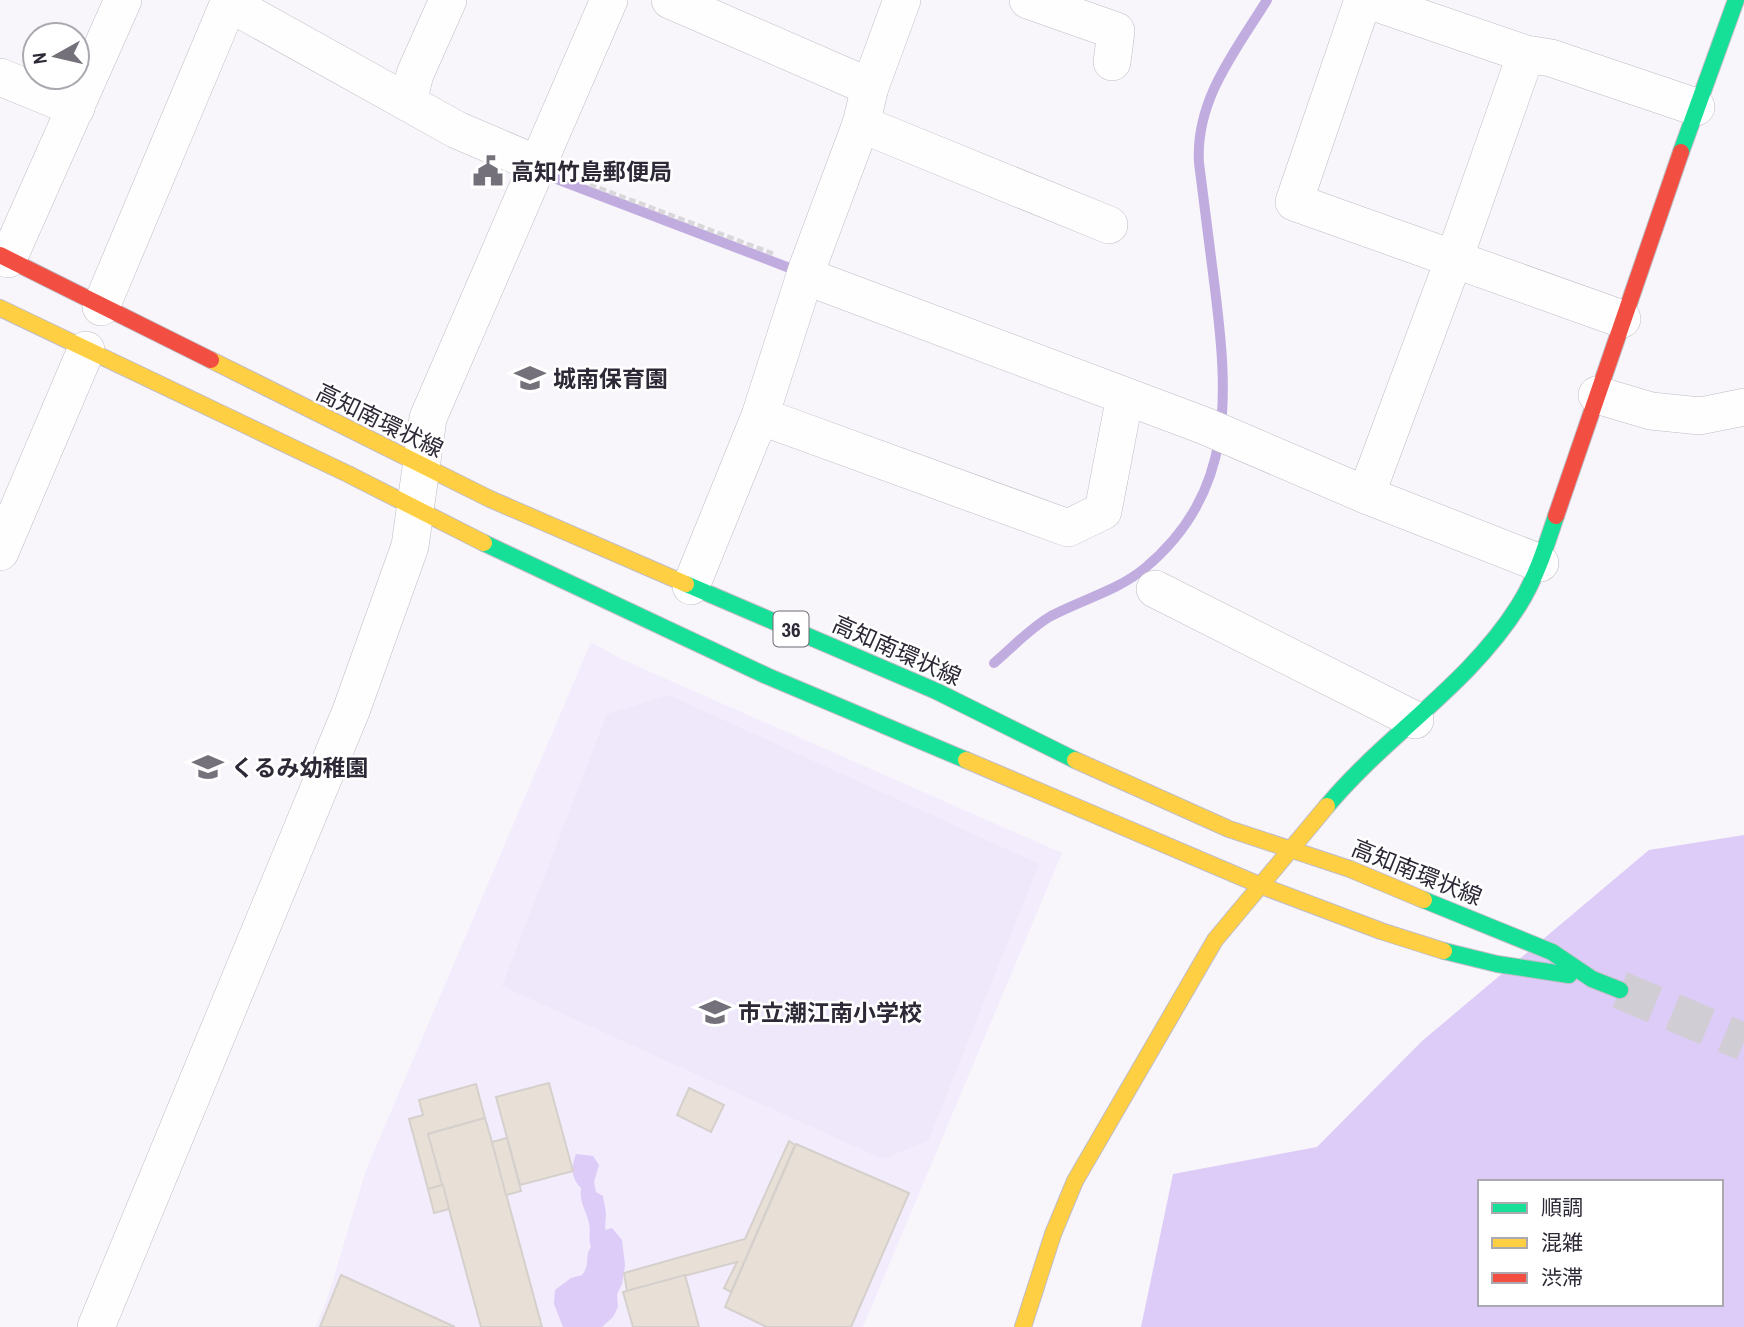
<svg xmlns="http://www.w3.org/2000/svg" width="1744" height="1327" viewBox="0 0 1744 1327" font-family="'Archivo Narrow','Noto Sans JP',sans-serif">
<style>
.built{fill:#f2ecfd}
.green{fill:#eee8fa}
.forest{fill:#ddccf7;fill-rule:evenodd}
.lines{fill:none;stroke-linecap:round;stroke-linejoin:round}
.stream{stroke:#c1ace0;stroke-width:10}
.building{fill:#e8e0d7;stroke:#d5d0cc;stroke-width:2}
.primary-tunnel{stroke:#d0cdd4;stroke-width:38;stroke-dasharray:38 19;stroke-linecap:butt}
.street-casing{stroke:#bfbcc5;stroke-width:38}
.fast-casing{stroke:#bfbcc5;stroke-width:18}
.slow-casing{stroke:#bfbcc5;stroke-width:18}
.jam-casing{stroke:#bfbcc5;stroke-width:18}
.path{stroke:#d9d7da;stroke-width:4.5;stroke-dasharray:7 3.5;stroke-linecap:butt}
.street{stroke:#fefefe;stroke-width:37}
.fast{stroke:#16e098;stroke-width:16}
.slow{stroke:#ffcf43;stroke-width:16}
.jam{stroke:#f24e42;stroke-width:16}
.labels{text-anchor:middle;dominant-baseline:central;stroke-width:5;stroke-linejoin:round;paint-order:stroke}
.shield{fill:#fff;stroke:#6d6972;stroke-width:2}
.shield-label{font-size:21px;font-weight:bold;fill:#2e2936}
.poi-label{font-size:23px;font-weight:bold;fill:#2e2936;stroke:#fff;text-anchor:start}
.street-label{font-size:23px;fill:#2e2936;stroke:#fff}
</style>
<rect width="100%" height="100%" fill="#f8f6fb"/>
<polygon class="built" points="591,642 621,659 1062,853 863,1327 316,1327 329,1293 366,1170"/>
<polygon class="green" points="669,695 1039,864 928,1141 882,1159 502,986 607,714"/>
<g class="forest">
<path d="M1744 835V1327H1141L1173 1174 1317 1147 1422 1041 1649 850ZM1480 1182H1721V1304H1480Z"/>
<path d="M576 1154 593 1156 599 1165 594 1182 596 1192 603 1196 606 1213 605 1230 612 1228 622 1240 625 1265 622 1284 617 1294 618 1307 613 1317 602 1327H563L554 1304 555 1290 571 1278 582 1275C591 1264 584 1256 591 1247 588 1238 591 1231 589 1223 586 1210 579 1202 581 1188 571 1178 571 1167 576 1154Z"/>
</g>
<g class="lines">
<g class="stream">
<polyline points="554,178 787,267"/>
<path d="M994 663C1012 648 1030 628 1051 616 1083 599 1117 591 1145 568 1236 492 1228 395 1215 289 1210 247 1204 205 1199 163 1195 100 1236 50 1267 0"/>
</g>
</g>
<g class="building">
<polygon points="549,1083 573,1171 520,1185 496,1097"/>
<polygon points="476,1084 485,1118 428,1134 443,1185 428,1189 409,1119 423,1115 419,1100"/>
<polygon points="689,1088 724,1105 711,1132 677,1115"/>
<polygon points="485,1118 492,1142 542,1327 481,1327 449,1209 428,1134"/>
<polygon points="507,1138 521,1191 506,1195 492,1142"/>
<polygon points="789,1141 795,1145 731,1292 724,1288 737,1262 627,1291 624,1273 745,1239"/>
<polygon points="796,1144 909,1193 851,1327 767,1327 725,1307"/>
<polygon points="443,1185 449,1209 434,1213 428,1189"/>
<polygon points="341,1275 455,1327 320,1327"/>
<polygon points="685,1275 699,1327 633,1327 623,1292"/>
</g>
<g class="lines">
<polyline class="primary-tunnel" points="1620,990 1744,1042"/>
<g class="street-casing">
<g id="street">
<polyline points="670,0 870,87"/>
<polyline points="1028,0 1116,31 1112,62"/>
<polyline points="1363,0 1294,202 1622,319"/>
<polyline points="1368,0 1526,54 1551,58 1696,107"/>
<polyline points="229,3 457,130 539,165"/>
<polyline points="0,77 76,108"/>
<polyline points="408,102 415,74 448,0"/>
<polyline points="861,124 1109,225"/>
<polyline points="8,259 123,0"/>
<polyline points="805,276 1205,426 1366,495 1540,563"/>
<polyline points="101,307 230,0"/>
<polyline points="1597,395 1651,411 1700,416 1744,407"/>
<polyline points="760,416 1068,528 1103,511 1125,396"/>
<polyline points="1366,495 1454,259 1526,54"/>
<polyline points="0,552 86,350"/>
<polyline points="691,586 760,416 808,266 861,124 870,87 902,0"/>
<polyline points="1155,589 1415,720"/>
<polyline points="96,1327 351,711 410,546 428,418 609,0"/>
</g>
</g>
<g class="fast-casing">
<g id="fast">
<polyline points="1681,152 1736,0"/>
<polyline points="484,543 767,676 966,760"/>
<polyline points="686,584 936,691 1075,760"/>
<path d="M1327 806C1386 735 1469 685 1519 605 1536 578 1546 546 1556 516"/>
<polyline points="1424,900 1552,952 1592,979 1620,990"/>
<polyline points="1444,951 1497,964 1569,975"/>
</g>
</g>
<g class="slow-casing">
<g id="slow">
<polyline points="0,308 348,474 484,543"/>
<polyline points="211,360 490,499 686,584"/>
<polyline points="966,760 1262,886 1381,931 1444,951"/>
<polyline points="1075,760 1229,829 1350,869 1424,900"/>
<polyline points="1023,1327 1053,1234 1075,1181 1215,940 1327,806"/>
</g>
</g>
<g class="jam-casing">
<g id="jam">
<polyline points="0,255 211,360"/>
<polyline points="1556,516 1681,152"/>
</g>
</g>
<polyline class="path" points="570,177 774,254"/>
<use href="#street" class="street"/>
<use href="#fast" class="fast"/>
<use href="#slow" class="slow"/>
<use href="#jam" class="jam"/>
</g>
<defs>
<g id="civic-bare" transform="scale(2.415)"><path d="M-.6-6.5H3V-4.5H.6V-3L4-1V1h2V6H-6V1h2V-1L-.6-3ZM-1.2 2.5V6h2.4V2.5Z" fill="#75717b" stroke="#fff" stroke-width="2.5" paint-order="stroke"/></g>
<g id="school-bare" transform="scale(2.415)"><path d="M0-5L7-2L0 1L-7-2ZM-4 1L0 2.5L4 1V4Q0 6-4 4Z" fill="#75717b" stroke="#fff" stroke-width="2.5" paint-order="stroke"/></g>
</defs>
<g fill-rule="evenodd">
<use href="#civic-bare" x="488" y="171"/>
<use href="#school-bare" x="530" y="378"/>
<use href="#school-bare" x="208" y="767"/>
<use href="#school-bare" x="715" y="1012"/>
</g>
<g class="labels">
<rect class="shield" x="773.5" y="611.5" width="35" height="35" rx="5"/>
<g class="shield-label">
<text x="791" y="629">36</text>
</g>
<g class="poi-label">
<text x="511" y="171">高知竹島郵便局</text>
<text x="553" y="378">城南保育園</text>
<text x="231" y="767">くるみ幼稚園</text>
<text x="738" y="1012">市立潮江南小学校</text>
</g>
<g class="street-label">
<text transform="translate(380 420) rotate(26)">高知南環状線</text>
<text transform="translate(897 650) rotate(24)">高知南環状線</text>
<text transform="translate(1417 872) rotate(22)">高知南環状線</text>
</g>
</g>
<rect x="1478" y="1180" width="245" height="126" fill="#ffffff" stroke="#aba9af" stroke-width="2"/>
<rect x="1492" y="1203" width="35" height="10" fill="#16e098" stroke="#aba9af" stroke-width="2"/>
<text x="1541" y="1215" font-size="21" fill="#2e2936">順調</text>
<rect x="1492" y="1238" width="35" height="10" fill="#ffcf43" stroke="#aba9af" stroke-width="2"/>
<text x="1541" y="1250" font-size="21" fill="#2e2936">混雑</text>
<rect x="1492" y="1273" width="35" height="10" fill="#f24e42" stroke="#aba9af" stroke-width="2"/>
<text x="1541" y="1285" font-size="21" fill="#2e2936">渋滞</text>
<g transform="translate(56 56) rotate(262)"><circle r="33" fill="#ffffff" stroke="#aba9af" stroke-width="2"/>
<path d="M0-5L12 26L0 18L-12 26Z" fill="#75717b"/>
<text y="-10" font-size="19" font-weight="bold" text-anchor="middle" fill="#2e2936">N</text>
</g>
</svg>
